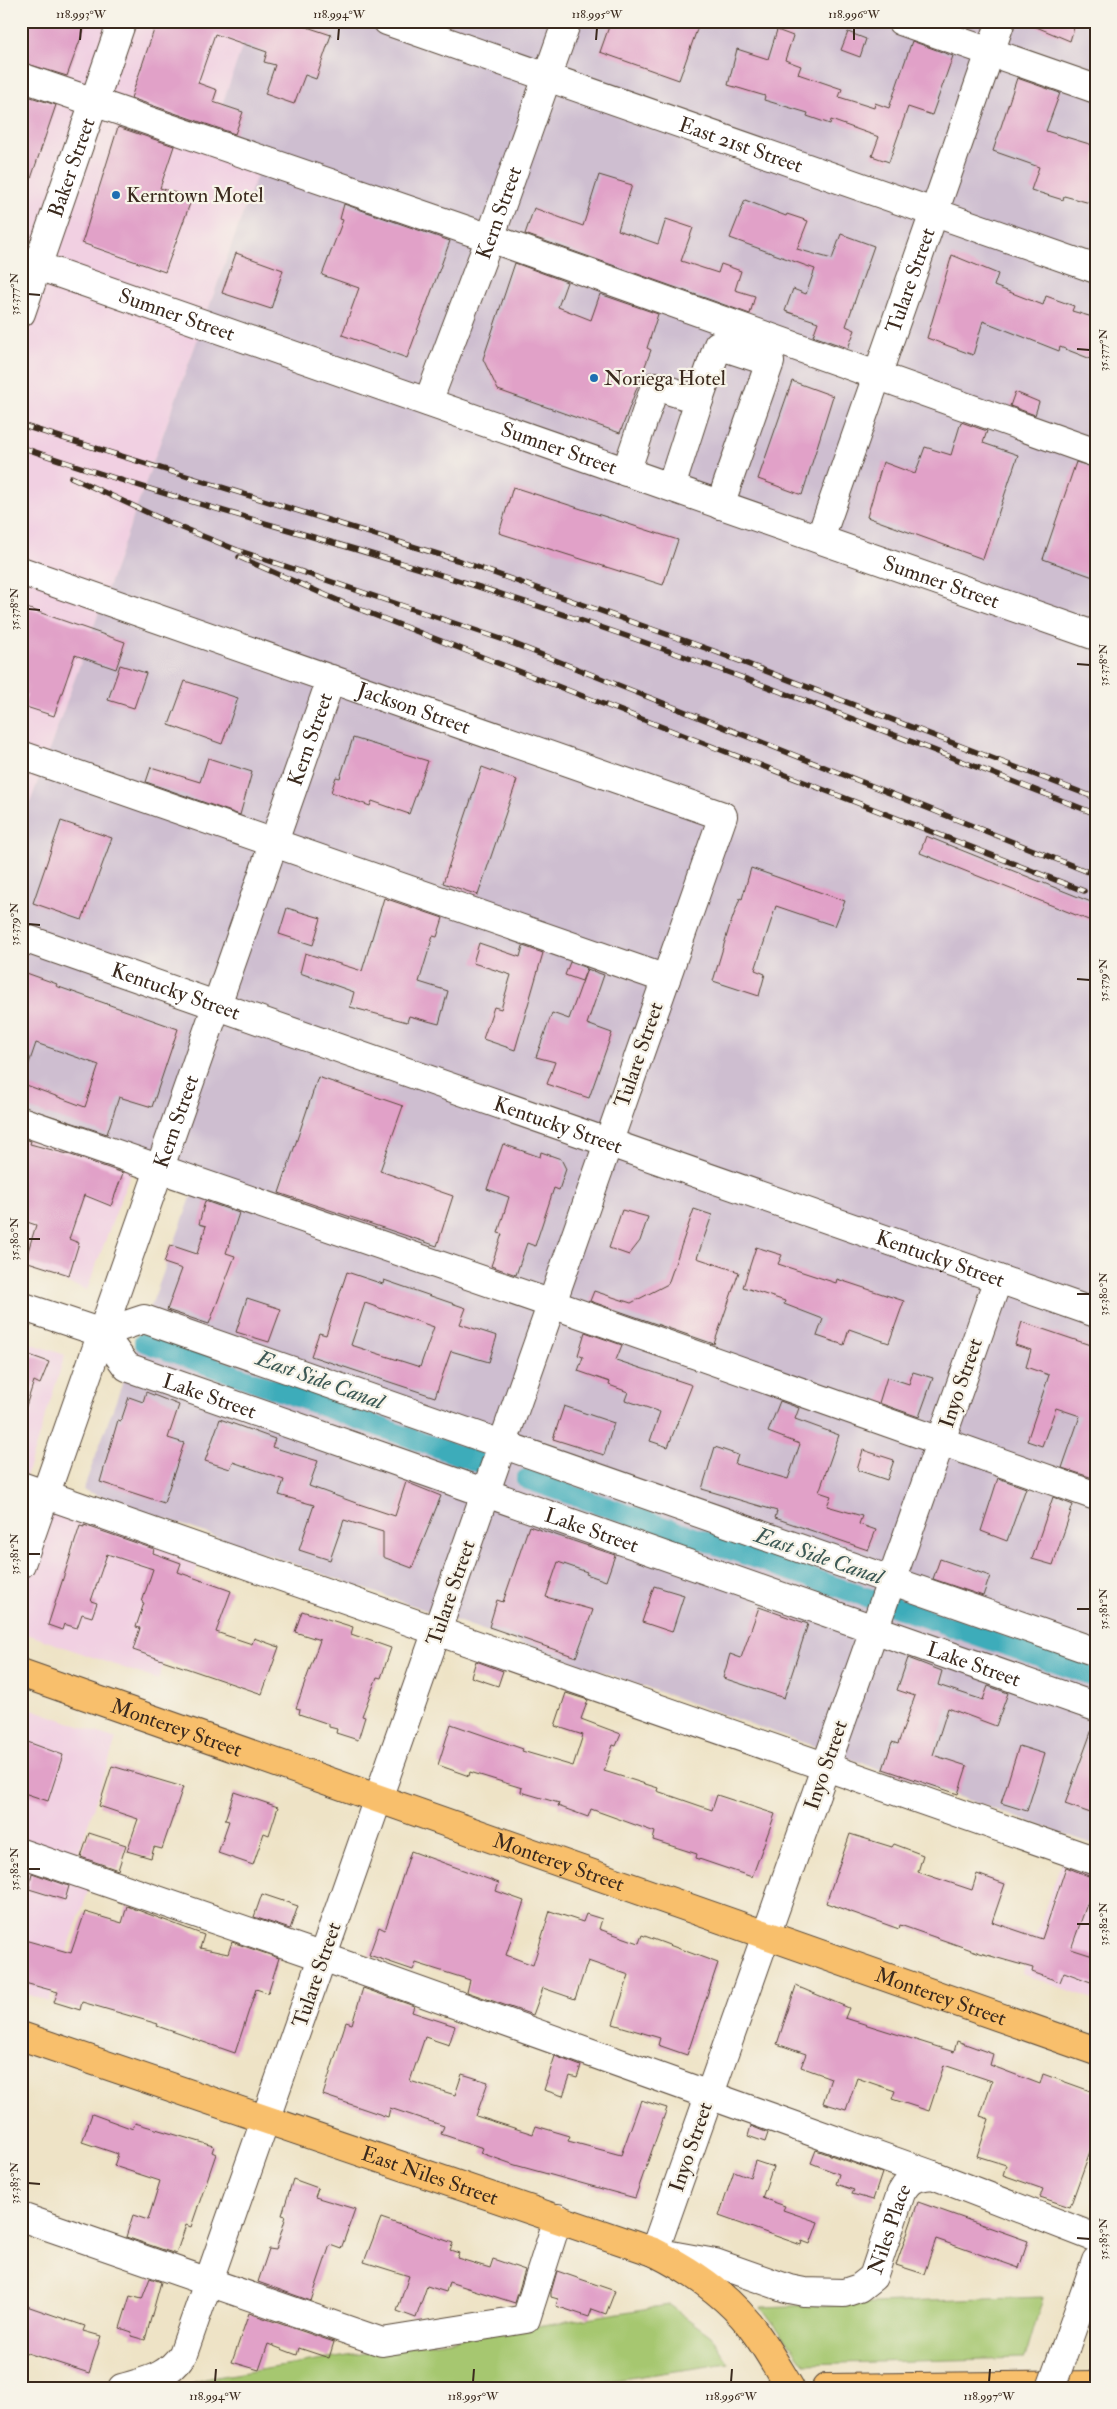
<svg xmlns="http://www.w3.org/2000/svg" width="1117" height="2409" viewBox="0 0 1117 2409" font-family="'IM FELL Double Pica',serif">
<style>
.built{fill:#f1d0e2}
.industrial{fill:#cebed0}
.green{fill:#a6c770;stroke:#707847}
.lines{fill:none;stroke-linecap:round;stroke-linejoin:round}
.canal{stroke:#3dacba;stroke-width:20}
.building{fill:#e1a1c8;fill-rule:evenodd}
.minor-casing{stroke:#564637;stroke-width:30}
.major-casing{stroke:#564637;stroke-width:30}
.highway-casing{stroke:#564637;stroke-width:30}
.minor{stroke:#fff;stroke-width:28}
.major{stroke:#f8bf6c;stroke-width:28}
.highway{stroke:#f8bf6c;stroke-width:28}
.rail-casing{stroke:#3b2a1e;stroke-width:5.5}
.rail{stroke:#f7f3e8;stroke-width:4;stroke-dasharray:11;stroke-linecap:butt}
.minor-bridge-casing{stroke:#564637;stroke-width:30;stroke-linecap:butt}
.minor-bridge{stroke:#fff;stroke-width:28}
.ticks{fill:none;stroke:#3b2a1e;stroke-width:2}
.poi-dot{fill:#1f6fb2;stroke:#f7f3e8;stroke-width:2}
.labels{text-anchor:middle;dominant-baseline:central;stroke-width:4.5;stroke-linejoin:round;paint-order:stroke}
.street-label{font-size:21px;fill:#3b2a1e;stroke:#f7f3e8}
.poi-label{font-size:21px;fill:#3b2a1e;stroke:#f7f3e8;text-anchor:start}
.water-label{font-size:22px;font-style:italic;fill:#3c5855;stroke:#f7f3e8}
.neatline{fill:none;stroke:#3b2a1e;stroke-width:2}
.ticks-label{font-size:12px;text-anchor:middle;fill:#3b2a1e}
</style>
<rect width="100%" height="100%" fill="#f7f3e8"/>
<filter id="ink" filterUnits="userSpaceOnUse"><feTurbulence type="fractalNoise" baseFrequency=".02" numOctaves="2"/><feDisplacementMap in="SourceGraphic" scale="10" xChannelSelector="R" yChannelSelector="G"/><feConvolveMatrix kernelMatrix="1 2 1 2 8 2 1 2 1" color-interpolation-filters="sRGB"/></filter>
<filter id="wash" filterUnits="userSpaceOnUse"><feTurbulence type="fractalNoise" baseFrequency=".0096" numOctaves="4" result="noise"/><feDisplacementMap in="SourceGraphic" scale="20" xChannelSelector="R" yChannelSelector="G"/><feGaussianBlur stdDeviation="1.12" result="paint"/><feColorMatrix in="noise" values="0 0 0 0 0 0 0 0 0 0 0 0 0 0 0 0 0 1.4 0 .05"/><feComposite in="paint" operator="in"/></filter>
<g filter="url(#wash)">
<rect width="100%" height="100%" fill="#eee3c6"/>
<g class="built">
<polygon points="21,21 251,21 259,169 21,828"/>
<polygon points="21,1130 133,1166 87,1290 21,1267"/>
<polygon points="21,1340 65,1355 21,1492"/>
<polygon points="21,1496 200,1559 158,1680 21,1632"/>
<polygon points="21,1705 116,1739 76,1861 96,1869 49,2002 21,1992"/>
<polygon points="1065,1852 1096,1863 1096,2000 1022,1974"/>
</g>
<polygon class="industrial" points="251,21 1096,21 1096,1845 83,1490 199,1176 21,1114 21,828 259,169 212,134"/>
<g class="green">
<polygon points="1043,2297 1025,2358 804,2364 761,2307"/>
<polygon points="669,2305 711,2336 729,2363 562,2388 175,2388 209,2378"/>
</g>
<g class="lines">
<g class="canal">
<polyline points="144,1342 480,1463"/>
<polyline points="526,1479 1096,1677"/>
</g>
</g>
<g id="blocks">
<g class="building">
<polygon points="21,21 87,21 67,76 21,62"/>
<polygon points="157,21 289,21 331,35 316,79 305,75 294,104 265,94 275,65 264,62 267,52 215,34 198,83 217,90 213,102 243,112 235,134 131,98"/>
<polygon points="611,21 700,21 679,80 600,52"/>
<polygon points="1022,21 1076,21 1070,41"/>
<polygon points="777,30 793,36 785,60 801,66 798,74 842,89 839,97 874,108 875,103 889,108 912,41 953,56 932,115 908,107 889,162 872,156 879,137 831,120 830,124 807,116 808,113 764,100 765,96 728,85 737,49 768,59"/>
<polygon points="848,32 866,39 860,57 841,50"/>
<polygon points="1017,78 1060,93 1046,131 1096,146 1096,187 1090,203 1064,196 1063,200 1031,190 1039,167 993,151"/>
<polygon points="21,94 56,105 24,199 21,199"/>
<polygon points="118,127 174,146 160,188 192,198 165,272 82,243"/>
<polygon points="599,175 632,185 618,230 658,244 666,219 693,228 681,261 718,273 721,264 741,271 735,290 755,296 750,314 525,234 534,208 583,226"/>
<polygon points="745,200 786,216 787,214 808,221 797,249 832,259 841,234 874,246 846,326 855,330 848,348 813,336 818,322 785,311 793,289 806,294 815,269 730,238"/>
<polygon points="344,204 450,241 407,358 342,335 359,288 322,275 343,220 340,219"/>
<polygon points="236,253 283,270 271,309 222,293"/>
<polygon points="952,255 998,274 994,286 1043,305 1046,296 1074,306 1072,311 1096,318 1096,361 1060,347 1059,351 983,321 973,355 927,338"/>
<polygon points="515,263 567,282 558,307 591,320 600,294 658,314 647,348 651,350 620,433 498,390 483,359"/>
<polygon points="792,381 833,396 802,495 758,479"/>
<polygon points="1015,392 1039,402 1035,415 1010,406"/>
<polygon points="961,422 987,431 983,443 1018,455 983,559 867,517 883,462 915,474 925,447 951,455"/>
<polygon points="1076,462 1096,468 1096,578 1043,559"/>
<polygon points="513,487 678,540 663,585 499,533"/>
<polygon points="21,606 125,642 116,669 75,655 54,716 23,706 27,694 21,693"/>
<polygon points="120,665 146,673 134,708 108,700"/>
<polygon points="185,681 238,698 222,744 169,725"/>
<polygon points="353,738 428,761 409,814 372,801 370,806 331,792 336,777 340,778"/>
<polygon points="208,758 252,772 240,815 146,782 151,767 200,782"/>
<polygon points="482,767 517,780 478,895 443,883"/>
<polygon points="61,821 112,838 82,920 33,903"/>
<polygon points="926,836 1096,904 1096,923 920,853"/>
<polygon points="751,868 845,901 835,926 776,906 755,970 765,974 759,996 713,981 729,928 740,898 742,899"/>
<polygon points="384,898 443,918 437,937 433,936 419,982 448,991 439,1024 409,1016 407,1022 350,1007 354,992 300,973 305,953 362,971"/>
<polygon points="287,908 321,918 313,945 279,934"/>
<polygon points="479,943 520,957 523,946 543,953 515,1050 483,1039 494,1007 501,1009 511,975 473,963"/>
<polygon points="570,962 587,968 582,981 565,975"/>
<polygon points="587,969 604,975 587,1024 612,1033 589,1098 547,1084 555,1062 536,1057 552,1013 569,1019"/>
<polygon points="21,971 57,984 56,986 178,1029 152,1107 119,1097 107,1134 21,1106 21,1083 85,1107 99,1065 36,1043 24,1078 21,1078"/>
<polygon points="318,1077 403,1106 380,1171 453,1196 437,1246 279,1193"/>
<polygon points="21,1138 31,1141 30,1144 71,1155 123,1173 111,1206 84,1195 69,1239 79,1243 69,1275 25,1261 36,1225 21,1220"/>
<polygon points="503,1144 540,1157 541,1152 561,1159 566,1169 559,1190 554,1188 535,1246 527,1243 516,1275 491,1266 502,1234 498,1233 509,1197 487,1189"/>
<polygon points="205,1201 239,1213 226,1253 235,1256 209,1324 167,1310 182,1269 164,1263 170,1245 197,1254 206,1226 199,1224"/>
<polygon points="694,1209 712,1215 697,1258 739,1272 714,1344 590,1301 594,1291 631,1303 668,1284"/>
<polygon points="622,1210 648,1217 640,1241 629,1255 609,1248"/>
<polygon points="756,1247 782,1255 778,1264 836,1283 837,1279 904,1301 889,1343 849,1329 844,1345 817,1336 823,1319 784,1304 785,1301 743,1287"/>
<path d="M347 1272 383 1284 384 1280 466 1308 460 1324 497 1336 489 1362 451 1351 435 1397 311 1356 319 1333 326 1335ZM365 1303 434 1327 420 1367 351 1345Z"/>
<polygon points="247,1298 281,1309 269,1342 236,1332"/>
<polygon points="1022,1322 1096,1347 1096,1479 1062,1468 1080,1416 1056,1408 1042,1446 1027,1441 1049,1375 1026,1367 1031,1350 1015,1345"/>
<polygon points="585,1332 622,1345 616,1360 692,1385 668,1447 650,1441 660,1412 625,1400 628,1392 609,1385 610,1382 578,1371 583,1357 578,1355"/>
<polygon points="21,1352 49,1362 40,1384 34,1381 24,1412 21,1412"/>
<polygon points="913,1372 933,1378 919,1417 879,1403 887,1377 909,1384"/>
<polygon points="146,1392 179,1405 168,1438 184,1443 164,1503 100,1482 118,1420 121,1421 129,1397 143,1402"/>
<polygon points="780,1401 799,1408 795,1419 839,1435 819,1492 831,1496 827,1506 862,1516 859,1524 876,1530 868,1550 775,1518 777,1511 702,1489 715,1447 738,1455 735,1464 788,1479 800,1444 768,1432"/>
<polygon points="564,1406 614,1423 604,1455 553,1439"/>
<polygon points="220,1419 275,1439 272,1447 318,1461 309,1486 356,1503 395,1516 406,1482 441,1496 412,1568 383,1557 383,1532 344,1520 330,1560 299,1550 314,1505 279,1495 284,1480 233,1462 230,1469 205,1461"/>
<polygon points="863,1450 894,1460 887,1480 857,1470"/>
<polygon points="998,1478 1026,1488 1007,1541 981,1531"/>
<polygon points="1053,1497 1073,1505 1053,1565 1032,1559"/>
<polygon points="84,1525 154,1549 153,1553 181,1563 178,1572 231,1591 216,1632 252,1644 254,1638 279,1647 262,1694 133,1650 140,1628 136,1627 144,1603 142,1602 153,1569 107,1554 91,1601 97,1603 92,1617 82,1614 77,1628 64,1624 62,1630 48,1625 80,1526 84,1527"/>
<polygon points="529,1526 615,1555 606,1581 586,1574 587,1572 558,1562 546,1597 593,1610 576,1657 489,1627 497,1600 503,1602"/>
<polygon points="940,1559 990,1576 983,1596 933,1579"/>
<polygon points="654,1586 684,1595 672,1632 642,1622"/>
<polygon points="759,1607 808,1624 784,1698 723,1678 730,1654 741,1658"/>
<polygon points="302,1611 353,1627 351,1634 391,1648 381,1678 377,1677 362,1716 365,1717 358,1740 336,1733 337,1729 329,1727 329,1724 299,1714 300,1709 296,1708 320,1640 295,1632"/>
<polygon points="908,1658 942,1671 938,1685 983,1700 988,1686 1008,1693 996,1726 948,1708 933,1755 967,1766 958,1794 883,1769 892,1742 898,1744 915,1696 897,1690"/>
<polygon points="476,1661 503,1671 498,1686 471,1677"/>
<polygon points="566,1693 588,1700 581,1719 621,1734 616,1746 613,1745 604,1771 658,1788 657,1791 712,1810 717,1795 775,1814 752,1877 696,1858 697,1854 653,1840 655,1832 591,1809 588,1817 558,1806 559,1803 521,1792 522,1788 470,1772 469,1776 438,1765 451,1724 523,1749 522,1751 573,1766 583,1735 555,1726"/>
<polygon points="1094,1724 1096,1724 1096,1815 1065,1804"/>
<polygon points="25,1741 63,1755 48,1801 21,1792 21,1752"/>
<polygon points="1019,1746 1045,1754 1027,1811 1001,1803"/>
<polygon points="112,1766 183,1787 162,1849 154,1847 151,1858 127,1851 138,1819 99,1806"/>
<polygon points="234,1792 278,1807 269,1835 264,1833 253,1865 218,1853 229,1821 225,1820"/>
<polygon points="89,1833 126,1845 118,1870 81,1857"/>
<polygon points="850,1834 892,1847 894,1844 923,1855 918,1872 972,1890 977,1874 1005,1884 992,1922 1042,1939 1066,1867 1096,1879 1071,1949 1096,1957 1096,1984 1064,1972 1060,1982 1032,1972 1033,1968 980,1953 900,1925 899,1929 826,1903"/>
<polygon points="411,1851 499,1883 496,1891 524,1901 506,1955 533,1965 550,1911 583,1922 586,1914 602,1919 599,1929 639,1943 642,1935 718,1963 687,2055 658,2045 660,2038 613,2024 629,1975 588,1961 575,1999 543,1988 533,2015 467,1992 470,1980 416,1963 413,1970 369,1955 379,1927 385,1930"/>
<polygon points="32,1873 69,1886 65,1900 29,1889"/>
<polygon points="262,1894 298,1906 290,1929 254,1917"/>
<polygon points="127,1906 204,1935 200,1948 228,1954 232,1942 279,1958 268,1993 256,1989 235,2053 157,2026 158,2024 82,2002 80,2010 54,2002 58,1992 21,1982 21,1939 71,1953 85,1912 122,1923"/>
<polygon points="796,1986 849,2008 845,2018 954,2052 957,2041 993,2054 990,2065 1040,2084 1043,2074 1096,2093 1096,2135 1070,2207 1040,2197 1043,2189 1003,2175 1006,2165 977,2156 989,2119 980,2116 992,2081 944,2065 929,2111 892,2099 895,2091 857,2078 846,2110 823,2103 831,2078 801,2067 806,2054 777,2044"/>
<polygon points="363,1988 414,2006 412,2012 455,2026 449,2045 425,2037 410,2081 455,2095 462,2074 488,2082 476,2116 533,2134 536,2126 570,2136 568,2141 621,2155 641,2100 667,2108 635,2198 515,2165 481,2153 483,2148 441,2134 444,2126 390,2108 388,2117 323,2095 346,2022 352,2024"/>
<polygon points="555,2056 581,2066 577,2078 570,2076 563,2096 544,2090"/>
<polygon points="92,2114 133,2129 135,2123 214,2146 212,2152 216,2154 191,2227 186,2225 176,2254 126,2237 133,2215 148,2220 160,2181 114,2166 118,2154 82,2142"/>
<polygon points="751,2126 768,2133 765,2142 748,2136"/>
<polygon points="816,2150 882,2173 873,2200 852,2194 854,2190 836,2184 839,2174 811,2163"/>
<polygon points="755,2161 773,2167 762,2198 785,2206 783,2210 818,2222 810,2244 802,2241 801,2245 719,2216 734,2171 750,2177"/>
<polygon points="293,2179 318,2188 315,2197 355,2209 341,2249 330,2245 311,2301 258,2282 269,2249 276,2250 286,2216 282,2215"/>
<polygon points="918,2202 1028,2241 1019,2268 936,2239 924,2274 896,2265"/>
<polygon points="381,2218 453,2243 450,2250 459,2253 457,2258 490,2268 493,2259 525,2270 515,2303 449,2282 446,2292 427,2286 416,2318 397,2311 409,2276 364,2262"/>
<polygon points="557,2271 615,2291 606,2314 592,2309 589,2317 556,2306 558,2299 551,2297 551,2292"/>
<polygon points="150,2278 161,2282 145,2340 131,2336 132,2332 120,2328 130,2296 142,2299"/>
<polygon points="21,2304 85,2326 83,2331 101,2336 89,2373 21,2351"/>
<polygon points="249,2313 334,2342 329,2358 299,2348 297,2355 268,2344 259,2370 232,2362"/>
</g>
</g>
</g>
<g filter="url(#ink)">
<use href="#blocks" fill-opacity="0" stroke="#564637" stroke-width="1"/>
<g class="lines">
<g class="minor-casing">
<g id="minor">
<path id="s1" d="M387 21 1096 269"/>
<polyline points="901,21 1096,89"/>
<polyline points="21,77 490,238 1096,453"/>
<path id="s2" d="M21 260 1096 636"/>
<path id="s3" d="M21 313 122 21"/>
<path id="s4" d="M428 402 490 238 567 21"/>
<polyline points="626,472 655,386 699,400 718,345 770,362 720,505"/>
<polyline points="671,487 699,400"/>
<path id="s5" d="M820 539 1001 21"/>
<path id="s6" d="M21 571 723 816 183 2354C166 2378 149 2380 122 2388"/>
<polyline points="21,755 666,979"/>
<path id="s7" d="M21 937 1096 1313"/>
<polyline points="21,1121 552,1304 1096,1496"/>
<path id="s8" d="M998 1279 654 2252 715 2263 789 2289 804 2292 844 2293 859 2288 873 2277 901 2193C910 2177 916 2177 933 2175L1096 2238"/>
<path id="s9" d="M21 1306 102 1333 127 1367 1096 1707"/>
<polyline points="102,1333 144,1319 1096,1652"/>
<polyline points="21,1486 1096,1861"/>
<path id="s10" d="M21 1564 331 679"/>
<polyline points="21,1853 323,1957 933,2175"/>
<polyline points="21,2217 382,2342 526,2319 558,2218"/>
<polyline points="1066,2346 1096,2261"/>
</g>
</g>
<g class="major-casing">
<g id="major">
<path id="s11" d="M21 1673 1096 2051"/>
<path id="s12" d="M21 2036 654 2252C694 2272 732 2298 757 2335 769 2352 779 2370 790 2388"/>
</g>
</g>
<g class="highway-casing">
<polyline id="highway" points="826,2388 1096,2385"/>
</g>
<use href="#minor" class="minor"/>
<use href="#major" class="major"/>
<use href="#highway" class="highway"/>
<g class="rail-casing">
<g id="rail">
<polyline points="21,425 457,560 711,650 1096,798"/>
<path d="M21 447C181 503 346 543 507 596 706 660 901 737 1096 814"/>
<polyline points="71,477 170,523 237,550 507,641 1096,875"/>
<polyline points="239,557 346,604 1084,891"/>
</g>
</g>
<use href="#rail" class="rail"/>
<g class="minor-bridge-casing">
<polyline id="minor-bridge" points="1051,2388 1066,2346"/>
</g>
<use href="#minor-bridge" class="minor-bridge"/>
</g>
</g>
<path class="ticks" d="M80 40 81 28M338 40 339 28M596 40 597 28M854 40V28M28 294 40 295M1077 349 1090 350M28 609 40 610M1077 664 1090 665M28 924 40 925M1077 979 1090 980M28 1239H40M1077 1294H1090M28 1554H40M1077 1609H1090M28 1869H40M1077 1924H1090M28 2183 40 2184M1077 2238 1090 2239M215 2382 216 2369M473 2382 474 2369M731 2382 732 2369M989 2382 990 2369"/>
<g class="poi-dot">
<circle cx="116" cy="195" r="5"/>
<circle cx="594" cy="378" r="5"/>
</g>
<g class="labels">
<g class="street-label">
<text stroke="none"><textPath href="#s1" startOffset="375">East 21st Street</textPath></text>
<text stroke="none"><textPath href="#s3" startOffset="154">Baker Street</textPath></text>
<text stroke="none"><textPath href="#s4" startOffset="202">Kern Street</textPath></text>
<text stroke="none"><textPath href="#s5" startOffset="274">Tulare Street</textPath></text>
<text stroke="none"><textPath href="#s2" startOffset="165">Sumner Street</textPath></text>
<text stroke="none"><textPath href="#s2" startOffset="570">Sumner Street</textPath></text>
<text stroke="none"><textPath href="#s2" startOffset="975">Sumner Street</textPath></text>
<text stroke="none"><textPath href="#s6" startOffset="416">Jackson Street</textPath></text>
<text stroke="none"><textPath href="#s10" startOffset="874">Kern Street</textPath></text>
<text stroke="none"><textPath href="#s7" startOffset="164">Kentucky Street</textPath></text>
<text transform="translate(639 1055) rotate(-71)">Tulare Street</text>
<text stroke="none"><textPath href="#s10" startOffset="469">Kern Street</textPath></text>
<text stroke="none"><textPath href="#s7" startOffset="569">Kentucky Street</textPath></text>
<text stroke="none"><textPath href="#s7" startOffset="974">Kentucky Street</textPath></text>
<text transform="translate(961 1383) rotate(-71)">Inyo Street</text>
<text stroke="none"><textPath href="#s9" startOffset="215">Lake Street</textPath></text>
<text stroke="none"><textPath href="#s9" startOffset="620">Lake Street</textPath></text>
<text transform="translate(451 1593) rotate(-71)">Tulare Street</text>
<text stroke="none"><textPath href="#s9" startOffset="1025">Lake Street</textPath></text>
<text stroke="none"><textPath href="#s11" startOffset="165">Monterey Street</textPath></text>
<text transform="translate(826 1765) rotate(-71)">Inyo Street</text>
<text stroke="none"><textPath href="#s11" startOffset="570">Monterey Street</textPath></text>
<text transform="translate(317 1975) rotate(-71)">Tulare Street</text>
<text stroke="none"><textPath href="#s11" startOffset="975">Monterey Street</textPath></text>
<text transform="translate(691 2147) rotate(-71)">Inyo Street</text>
<text stroke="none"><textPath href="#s12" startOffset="432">East Niles Street</textPath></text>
<text stroke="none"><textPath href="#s8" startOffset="1312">Niles Place</textPath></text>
</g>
<g class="poi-label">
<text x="126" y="195">Kerntown Motel</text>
<text x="604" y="378">Noriega Hotel</text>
</g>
<g class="water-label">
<text transform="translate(320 1380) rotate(20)">East Side Canal</text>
<text transform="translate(819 1556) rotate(19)">East Side Canal</text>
</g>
</g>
<rect width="1117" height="2409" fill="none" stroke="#f7f3e8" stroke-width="55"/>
<rect x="28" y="28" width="1062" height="2354" class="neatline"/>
<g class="ticks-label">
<text x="81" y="18">118.993°W</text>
<text x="339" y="18">118.994°W</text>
<text x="597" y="18">118.995°W</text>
<text x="854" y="18">118.996°W</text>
<text transform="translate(14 294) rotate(-90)" y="4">35.377°N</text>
<text transform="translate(1103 350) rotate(-90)" y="4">35.377°N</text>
<text transform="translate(14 609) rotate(-90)" y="4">35.378°N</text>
<text transform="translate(1103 665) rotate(-90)" y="4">35.378°N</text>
<text transform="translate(14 924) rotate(-90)" y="4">35.379°N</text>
<text transform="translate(1103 980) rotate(-90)" y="4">35.379°N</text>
<text transform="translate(14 1239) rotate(-90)" y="4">35.380°N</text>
<text transform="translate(1103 1294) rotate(-90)" y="4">35.380°N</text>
<text transform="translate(14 1554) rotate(-90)" y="4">35.381°N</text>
<text transform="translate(1103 1609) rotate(-90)" y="4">35.381°N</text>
<text transform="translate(14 1869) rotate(-90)" y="4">35.382°N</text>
<text transform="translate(1103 1924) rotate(-90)" y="4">35.382°N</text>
<text transform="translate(14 2183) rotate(-90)" y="4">35.383°N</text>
<text transform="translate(1103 2239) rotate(-90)" y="4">35.383°N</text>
<text x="215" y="2400">118.994°W</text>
<text x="473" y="2400">118.995°W</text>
<text x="731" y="2400">118.996°W</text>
<text x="989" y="2400">118.997°W</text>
</g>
</svg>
